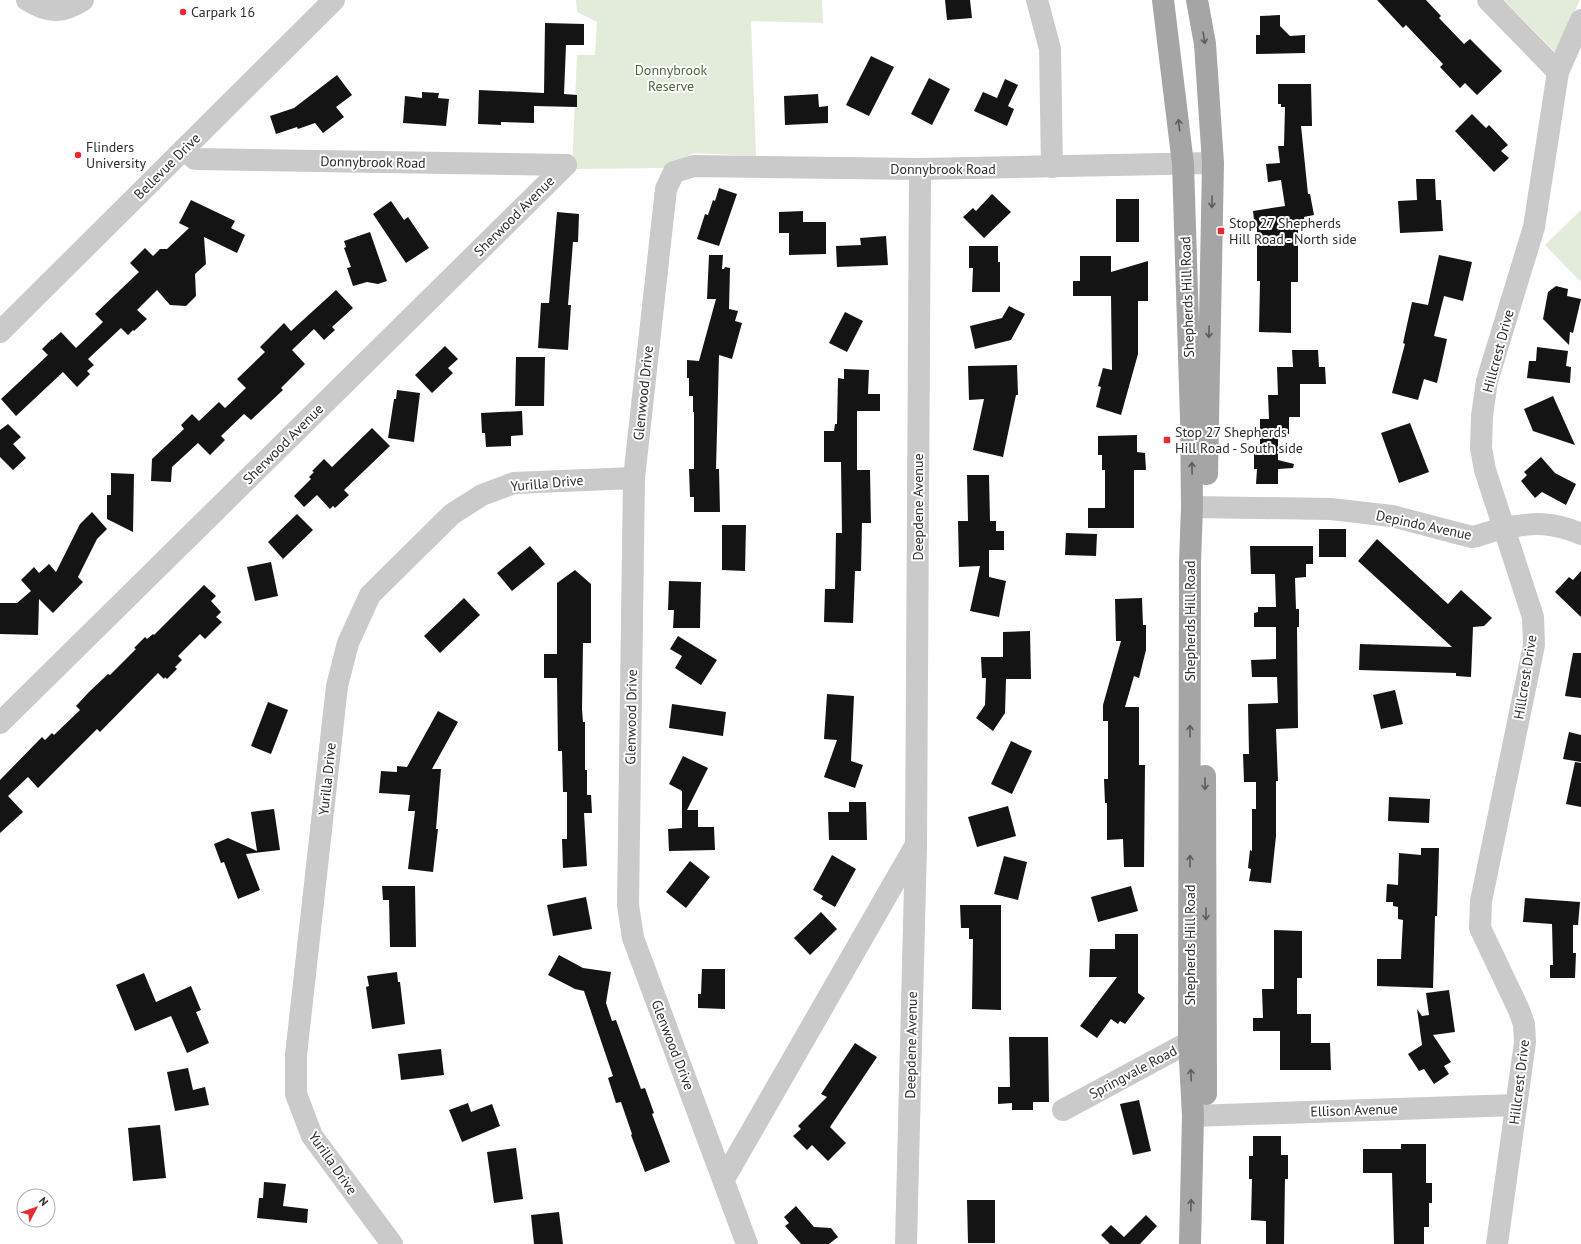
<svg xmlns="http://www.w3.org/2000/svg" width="1581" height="1244" viewBox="0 0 1581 1244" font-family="'PT Sans',sans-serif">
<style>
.green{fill:#e3ebda}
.building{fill:#141414}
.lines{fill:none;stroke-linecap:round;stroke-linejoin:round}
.minor{stroke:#cacaca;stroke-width:22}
.major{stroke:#a5a5a5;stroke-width:22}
.oneway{stroke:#5d5d5d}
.poi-dot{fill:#e92b31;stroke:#fff;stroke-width:1.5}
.labels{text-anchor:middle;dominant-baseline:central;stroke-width:4;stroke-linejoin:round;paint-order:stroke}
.poi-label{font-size:14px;fill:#2d2d2d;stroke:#fff;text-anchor:start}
.park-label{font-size:14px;fill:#4e6a3a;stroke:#fff}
.street-label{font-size:14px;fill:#2d2d2d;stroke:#fff}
</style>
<rect width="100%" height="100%" fill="#fff"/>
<g class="green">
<polygon points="576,0 822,0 823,23 751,21 756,156 694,153 666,168 572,169 577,55 595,55 597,22 577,12"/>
<polygon points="1504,0 1580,0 1555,52"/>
<polygon points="1581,210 1581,282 1545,245"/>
</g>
<g class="building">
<polygon points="945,0 970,0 972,18 947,20"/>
<polygon points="1377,0 1426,0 1441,16 1439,18 1464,44 1470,39 1502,71 1477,95 1465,83 1460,88 1440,67 1443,64 1406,25 1403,28"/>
<polygon points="1280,15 1280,26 1290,36 1305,35 1305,53 1256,54 1256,35 1260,35 1260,16"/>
<polygon points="545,23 584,24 584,45 566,45 564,94 577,95 577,107 534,106 534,123 501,122 501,125 478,124 479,90 544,93"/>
<polygon points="871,56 894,67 869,116 846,105"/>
<polygon points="337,75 352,95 336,107 344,117 323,133 315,123 298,129 297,127 276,134 270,116 294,108"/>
<polygon points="929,78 950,89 932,125 911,114"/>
<polygon points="1005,79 1018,85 1008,106 1014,109 1007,126 974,111 983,92 997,98"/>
<polygon points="1278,84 1311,84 1312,126 1301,126 1308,194 1310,194 1314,215 1304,217 1305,224 1298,225 1298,282 1291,282 1291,333 1259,332 1260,281 1257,281 1257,228 1255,228 1253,211 1285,206 1281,180 1268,182 1266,164 1280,163 1278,146 1284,146 1285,107 1281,107 1281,104 1278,104"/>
<polygon points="422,92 439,93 438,98 449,99 446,126 403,123 405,96 422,98"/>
<polygon points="818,94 819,107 828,106 828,123 785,125 784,96"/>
<polygon points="1472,114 1486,128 1489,125 1508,145 1501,151 1509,158 1494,172 1455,131"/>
<polygon points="1416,179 1435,179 1436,200 1441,200 1443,231 1400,233 1398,201 1417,200"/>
<polygon points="719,188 737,194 719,246 697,239 705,214 708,215 713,200 715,201"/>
<polygon points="992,194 1011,212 984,238 963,217 973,208 976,211"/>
<rect x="1116" y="199" width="23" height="43"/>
<polygon points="191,200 235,221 231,228 245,235 237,253 204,237 206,264 195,274 196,296 186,306 170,305 157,290 137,310 147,319 134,331 133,330 128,335 121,328 88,359 94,365 87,371 90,374 77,387 63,372 16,416 1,399 48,355 42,349 52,339 52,340 61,332 76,348 103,322 95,314 139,272 130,263 145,248 153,256 160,249 167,249 189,228 179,223"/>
<polygon points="391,201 404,220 408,217 429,248 406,263 373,214"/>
<polygon points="803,211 803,222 826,222 826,254 789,255 789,233 779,233 779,212"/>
<polygon points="557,212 579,214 578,242 573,242 568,305 571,305 568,350 538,348 541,303 549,303"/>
<polygon points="370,232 387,281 378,284 367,282 353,286 347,268 351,267 344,248 346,247 344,241"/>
<polygon points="886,236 888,265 837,267 836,246 861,245 860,238"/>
<polygon points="969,246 998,246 998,262 1000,262 1000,292 972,292 973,268 969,268"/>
<polygon points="709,255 723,255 722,269 724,269 725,267 730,268 729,309 738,311 735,321 742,323 732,359 719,355 716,469 719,469 720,512 694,512 694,497 690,497 689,469 694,469 694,412 693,412 693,396 689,396 689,378 687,378 687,360 699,361 716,299 707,299"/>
<polygon points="1439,255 1472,262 1463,301 1444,296 1434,336 1447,339 1441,366 1437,383 1424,379 1418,400 1392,393 1405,344 1403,343 1412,302 1428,305"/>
<polygon points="1080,256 1111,256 1111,272 1148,261 1148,301 1138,301 1138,354 1121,415 1096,407 1101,387 1098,386 1103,368 1112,370 1111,296 1073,296 1073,281 1080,281"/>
<polygon points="1556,286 1568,289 1567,296 1581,299 1573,333 1570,332 1569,345 1543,319 1548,292"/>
<polygon points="336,290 353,308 332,327 335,330 324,340 314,329 292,350 305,364 281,388 283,390 251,420 244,414 221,436 225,440 210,455 198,443 172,467 171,482 151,481 152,459 184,429 181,425 192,414 199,421 219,402 225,408 246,388 237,379 265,352 260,347 284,323 291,331"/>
<polygon points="1009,306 1025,314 1011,340 975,349 970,326 1002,318"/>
<polygon points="845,312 863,321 847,352 829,343"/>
<polygon points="445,346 458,359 448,368 453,373 432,393 415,375"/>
<polygon points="1537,347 1568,351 1566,366 1571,367 1570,383 1527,378 1529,361 1536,361"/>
<polygon points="1292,350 1318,350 1319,367 1325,367 1326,384 1300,384 1300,417 1289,417 1289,434 1278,434 1278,460 1294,464 1293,468 1278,469 1278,484 1256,484 1257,469 1254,469 1254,454 1256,455 1256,445 1260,445 1260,419 1269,419 1268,395 1278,395 1277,367 1293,367"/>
<polygon points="516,357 545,357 544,406 515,406"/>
<polygon points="1017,365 1018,395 1016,395 1003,457 973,450 984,399 969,400 968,366"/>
<polygon points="844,369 869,370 868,394 880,394 880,411 857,411 857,470 870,470 871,523 862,523 861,571 855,571 853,623 824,622 825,589 835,589 836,533 842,533 841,462 824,462 824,431 834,431 835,424 837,424 838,378 844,379"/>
<polygon points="397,390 420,393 414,442 388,438 394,399 396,399"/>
<polygon points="1553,396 1575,445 1533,431 1524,409"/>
<polygon points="522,411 523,435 511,436 511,446 486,447 485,433 482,433 481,413"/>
<polygon points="1410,423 1429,472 1399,483 1381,433"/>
<polygon points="8,424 21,437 13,444 26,458 13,470 0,457 0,430"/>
<polygon points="372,428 390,446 344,490 349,495 335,508 333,506 330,509 317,495 304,507 294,496 311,479 309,477 314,472 312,471 324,459 332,467"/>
<polygon points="1137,435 1137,452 1145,453 1146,470 1134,470 1134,528 1088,528 1088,508 1105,508 1105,470 1102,470 1102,455 1098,455 1098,436"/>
<polygon points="1541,457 1555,473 1576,484 1566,505 1542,492 1535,498 1521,481 1527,475 1524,472"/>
<polygon points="111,473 134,474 133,532 107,519 107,495 111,495"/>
<polygon points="967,475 989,475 990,521 996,521 996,531 1004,531 1004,550 989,550 989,577 1006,581 999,617 970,611 980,566 959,567 958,521 968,521"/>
<polygon points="92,512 107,529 97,539 78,577 83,582 53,613 39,599 38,635 0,634 0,603 17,603 31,591 21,580 34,567 39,573 49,564 56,572 80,524"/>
<polygon points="297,514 313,530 283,559 268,542"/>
<polygon points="722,525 746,525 745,571 722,570"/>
<rect x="1319" y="529" width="27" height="28"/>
<polygon points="1066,533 1097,534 1096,556 1065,555"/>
<polygon points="1377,539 1448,604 1461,590 1492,618 1484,626 1473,627 1471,677 1456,676 1456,673 1359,670 1360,644 1452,647 1358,561"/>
<polygon points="530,546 545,564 512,591 497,573"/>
<polygon points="1250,546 1313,546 1313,564 1306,564 1306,577 1295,578 1296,609 1299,609 1299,627 1297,627 1298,728 1276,729 1278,781 1276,781 1276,836 1271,883 1249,881 1251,869 1248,868 1250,850 1252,851 1252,809 1256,809 1256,782 1244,782 1243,754 1249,754 1248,704 1278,703 1277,677 1252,677 1251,660 1276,659 1276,627 1254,627 1254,613 1258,612 1258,607 1276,607 1275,574 1251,574"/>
<polygon points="271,562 278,596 255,601 247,567"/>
<polygon points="575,570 591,584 591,643 583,643 582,709 583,722 585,722 585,770 587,770 587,795 591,795 592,813 584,813 587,866 563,868 562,839 567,839 567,792 563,792 562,751 558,751 557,678 544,678 544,654 557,654 557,583"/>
<polygon points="1581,571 1581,617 1555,592 1569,577 1573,580"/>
<polygon points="669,581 701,582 700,628 673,628 674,610 668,610"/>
<polygon points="204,585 216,596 211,601 221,612 216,617 222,622 205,639 200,634 178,656 182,660 175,667 177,669 167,679 165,677 164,679 158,673 100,732 97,729 38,788 28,777 8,796 23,812 0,833 0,780 42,737 45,740 52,733 54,735 80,710 76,706 89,692 108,674 110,675 136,649 134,648 145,637 147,639 153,634 154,635"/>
<polygon points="464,598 480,615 440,653 424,636"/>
<polygon points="1142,598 1143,625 1146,625 1146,650 1139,678 1134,676 1125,707 1139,707 1139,765 1145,765 1144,867 1124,867 1123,839 1107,840 1107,803 1105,803 1104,779 1108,779 1108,721 1103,721 1103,705 1121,641 1116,641 1115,599"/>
<polygon points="1030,631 1031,679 1006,679 1005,713 993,731 976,718 985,705 986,678 982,678 981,657 1003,657 1003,632"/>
<polygon points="678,636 717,660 701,685 675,668 682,656 670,649"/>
<polygon points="1573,653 1581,653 1581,698 1565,696"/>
<polygon points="1395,690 1403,724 1381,729 1373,695"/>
<polygon points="827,694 854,696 851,761 863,765 855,788 824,777 837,740 824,739"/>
<polygon points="268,702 288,710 271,754 251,746"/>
<polygon points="672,704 726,712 723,736 669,728"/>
<polygon points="438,711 458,722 432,769 441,769 436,829 438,829 433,872 408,869 415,811 408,811 410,795 379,793 381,771 397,772 397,766 407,767"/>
<polygon points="1569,732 1581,735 1581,762 1563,759"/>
<polygon points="1011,741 1032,751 1012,794 991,784"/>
<polygon points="683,756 708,768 687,810 698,810 698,827 714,827 715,850 669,851 668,829 682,828 682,791 669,784"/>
<polygon points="1575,762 1581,763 1581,807 1566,804"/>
<polygon points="1389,797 1430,799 1429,823 1388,821"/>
<polygon points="849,802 866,802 867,840 829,840 828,812 849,812"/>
<polygon points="1008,806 1016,836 977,847 968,817"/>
<polygon points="274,809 280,850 246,854 260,890 238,899 224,862 221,863 214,844 228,838 257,851 251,812"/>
<polygon points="1421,848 1439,848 1437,916 1435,916 1433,988 1377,986 1377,959 1401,959 1403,920 1398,919 1398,907 1393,906 1393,902 1386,902 1387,884 1398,885 1399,853 1421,855"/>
<polygon points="832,855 856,869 835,907 821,899 823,896 813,890"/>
<polygon points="1004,856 1027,862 1018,900 994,894"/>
<polygon points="690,861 710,877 686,908 666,892"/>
<polygon points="382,886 415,886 416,947 390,947 389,900 383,900"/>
<polygon points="1131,886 1138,911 1098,922 1091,897"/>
<polygon points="586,897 592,929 553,936 547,905"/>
<polygon points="1525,898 1580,902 1578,925 1573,925 1573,953 1576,953 1575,978 1550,978 1550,965 1553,965 1552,924 1523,922"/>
<polygon points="960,905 1001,905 1001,1010 972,1009 973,939 969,939 969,928 961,928"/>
<polygon points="821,912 837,929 810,955 794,938"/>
<polygon points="1274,930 1302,931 1302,978 1297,978 1297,1014 1311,1014 1311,1043 1330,1043 1331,1070 1280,1070 1280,1031 1253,1031 1253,1018 1263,1018 1262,989 1274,989"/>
<polygon points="1115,934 1138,934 1138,993 1145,998 1125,1024 1120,1021 1118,1024 1111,1019 1097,1038 1080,1026 1117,977 1089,977 1090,949 1115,949"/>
<polygon points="559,955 583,968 611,972 606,1003 612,1021 616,1020 641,1089 645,1088 654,1113 652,1114 670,1162 645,1172 631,1135 632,1134 621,1102 616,1103 608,1078 613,1076 584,991 575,989 548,975"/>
<polygon points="702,969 725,969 725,1009 698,1008 698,994 701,994"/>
<polygon points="397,972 398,982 400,982 405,1024 372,1029 366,987 369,986 367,976"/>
<polygon points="144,973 156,1002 191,986 201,1010 196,1012 209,1043 187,1053 171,1016 135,1031 116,985"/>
<polygon points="1449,990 1455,1032 1433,1035 1451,1062 1444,1066 1449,1074 1434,1084 1424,1069 1419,1071 1408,1054 1422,1045 1417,1009 1422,1016 1429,1015 1426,993"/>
<polygon points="1009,1037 1048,1037 1049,1102 1033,1102 1033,1110 1012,1110 1012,1103 998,1104 998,1087 1010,1087"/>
<polygon points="855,1043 877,1057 830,1127 846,1143 828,1161 812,1145 807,1150 793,1136 801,1129 798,1126 827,1097 821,1094"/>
<polygon points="441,1049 444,1075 401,1080 398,1054"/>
<polygon points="188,1068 193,1090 205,1087 209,1105 175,1111 167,1072"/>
<polygon points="1139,1100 1151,1151 1133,1155 1120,1104"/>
<polygon points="468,1103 471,1112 492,1104 500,1126 462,1142 449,1110"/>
<polygon points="160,1125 166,1178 133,1181 128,1128"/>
<polygon points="1253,1136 1281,1136 1281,1155 1288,1155 1288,1179 1285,1179 1284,1244 1266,1244 1266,1221 1251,1220 1252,1179 1249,1179 1249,1156 1253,1156"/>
<polygon points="1401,1144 1426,1144 1426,1183 1432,1183 1432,1203 1429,1203 1429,1227 1424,1227 1424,1244 1394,1244 1392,1173 1363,1173 1363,1149 1401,1149"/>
<polygon points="516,1148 523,1199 494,1203 487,1152"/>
<polygon points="264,1182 286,1184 283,1206 308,1209 307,1223 257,1218 259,1198 263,1198"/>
<polygon points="967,1200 995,1200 995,1243 968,1243"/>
<polygon points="796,1206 814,1227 831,1228 838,1237 829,1244 801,1244 785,1226 789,1223 784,1217"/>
<polygon points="559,1212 563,1244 534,1244 531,1215"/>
<polygon points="1146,1215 1157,1226 1140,1244 1110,1244 1101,1235 1111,1225 1124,1237"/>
</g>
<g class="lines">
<g class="minor">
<path d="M27 0C48 13 62 14 83 0"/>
<polyline points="1037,0 1050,49 1052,167"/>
<polyline points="1488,0 1558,72"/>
<polyline points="184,149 195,159 566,165"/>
<polyline points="0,332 334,0"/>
<path d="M1192 507 1331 509 1392 516 1472 537C1483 535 1493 530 1505 528 1535 522 1553 522 1581 534"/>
<polyline points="0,723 566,165"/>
<polyline points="1063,1110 1189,1042 1205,1038"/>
<polyline points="1193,1116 1516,1105"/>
<polyline points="724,1179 914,848"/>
<polyline points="392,1244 312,1136 296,1094 296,1055 337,686 348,643 370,595 452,514 482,495 514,483 634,478"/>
<polyline points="747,1244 633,938 628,905 634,478 666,189 674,172 694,166 920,169 1213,163"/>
<polyline points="906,1244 916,845 920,169"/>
<polyline points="1497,1244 1525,1042 1524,1024 1519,1010 1480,928 1481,901 1534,645 1533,617 1485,470 1481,448 1482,416 1487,381 1534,227 1558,72 1581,20"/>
</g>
<g class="major">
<polyline points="1163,0 1183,164 1191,419 1192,507 1190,563 1189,1042 1193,1116 1190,1244"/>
<polyline points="1197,0 1205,44 1213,163 1207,474"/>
<polyline points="1205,776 1206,1094"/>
</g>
</g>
<defs><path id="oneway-shaft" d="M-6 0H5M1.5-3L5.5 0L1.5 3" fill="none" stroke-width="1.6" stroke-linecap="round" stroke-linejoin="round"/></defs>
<g class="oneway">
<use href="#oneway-shaft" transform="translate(1204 38) rotate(81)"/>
<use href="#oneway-shaft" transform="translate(1179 125) rotate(-97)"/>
<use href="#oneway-shaft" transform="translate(1212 202) rotate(91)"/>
<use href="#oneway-shaft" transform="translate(1209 332) rotate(91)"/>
<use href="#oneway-shaft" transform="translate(1192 468) rotate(-91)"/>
<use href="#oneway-shaft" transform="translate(1190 731) rotate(-90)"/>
<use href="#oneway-shaft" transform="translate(1205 784) rotate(90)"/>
<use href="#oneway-shaft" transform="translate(1190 861) rotate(-90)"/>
<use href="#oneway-shaft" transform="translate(1206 914) rotate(90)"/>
<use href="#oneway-shaft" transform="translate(1191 1075) rotate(-93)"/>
<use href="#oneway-shaft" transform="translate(1191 1205) rotate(-89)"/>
</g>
<g class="poi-dot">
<circle cx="183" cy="12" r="4"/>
<circle cx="78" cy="155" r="4"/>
<rect x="1217" y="227" width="8" height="8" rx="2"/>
<rect x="1163" y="436" width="8" height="8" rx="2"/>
</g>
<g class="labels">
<g class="poi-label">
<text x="191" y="12">Carpark 16</text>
<text x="86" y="147">Flinders<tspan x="86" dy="16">University</tspan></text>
<text x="1229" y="223">Stop 27 Shepherds<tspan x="1229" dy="16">Hill Road - North side</tspan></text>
<text x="1175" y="432">Stop 27 Shepherds<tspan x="1175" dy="16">Hill Road - South side</tspan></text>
</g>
<g class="park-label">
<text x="671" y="70">Donnybrook<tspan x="671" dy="16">Reserve</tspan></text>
</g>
<g class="street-label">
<text transform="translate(373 162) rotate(1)">Donnybrook Road</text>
<text transform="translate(167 166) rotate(-45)">Bellevue Drive</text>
<text x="943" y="169">Donnybrook Road</text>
<text transform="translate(514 216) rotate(-45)">Sherwood Avenue</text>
<text transform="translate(1187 297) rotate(-92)">Shepherds Hill Road</text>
<text transform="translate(1498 351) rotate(-75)">Hillcrest Drive</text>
<text transform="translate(643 393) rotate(-84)">Glenwood Drive</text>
<text transform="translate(283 444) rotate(-45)">Sherwood Avenue</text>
<text transform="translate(547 483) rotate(-5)">Yurilla Drive</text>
<text transform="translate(918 507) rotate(-90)">Deepdene Avenue</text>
<text transform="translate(1424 525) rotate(12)">Depindo Avenue</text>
<text transform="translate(1190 621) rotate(-90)">Shepherds Hill Road</text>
<text transform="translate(1525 677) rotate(-81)">Hillcrest Drive</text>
<text transform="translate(631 717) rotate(-89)">Glenwood Drive</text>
<text transform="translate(327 779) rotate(-84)">Yurilla Drive</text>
<text transform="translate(1190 945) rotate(-90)">Shepherds Hill Road</text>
<text transform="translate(673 1045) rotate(69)">Glenwood Drive</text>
<text transform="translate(911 1045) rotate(-89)">Deepdene Avenue</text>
<text transform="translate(1133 1072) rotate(-28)">Springvale Road</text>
<text transform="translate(1519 1082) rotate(-83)">Hillcrest Drive</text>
<text transform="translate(1354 1110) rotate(-2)">Ellison Avenue</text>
<text transform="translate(333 1163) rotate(55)">Yurilla Drive</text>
</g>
</g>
<g transform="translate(36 1208) rotate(49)"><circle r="19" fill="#ffffff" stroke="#ababab"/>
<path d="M0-3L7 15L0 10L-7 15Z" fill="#e92b31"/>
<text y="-6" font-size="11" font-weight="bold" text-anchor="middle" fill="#2d2d2d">N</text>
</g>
</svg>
